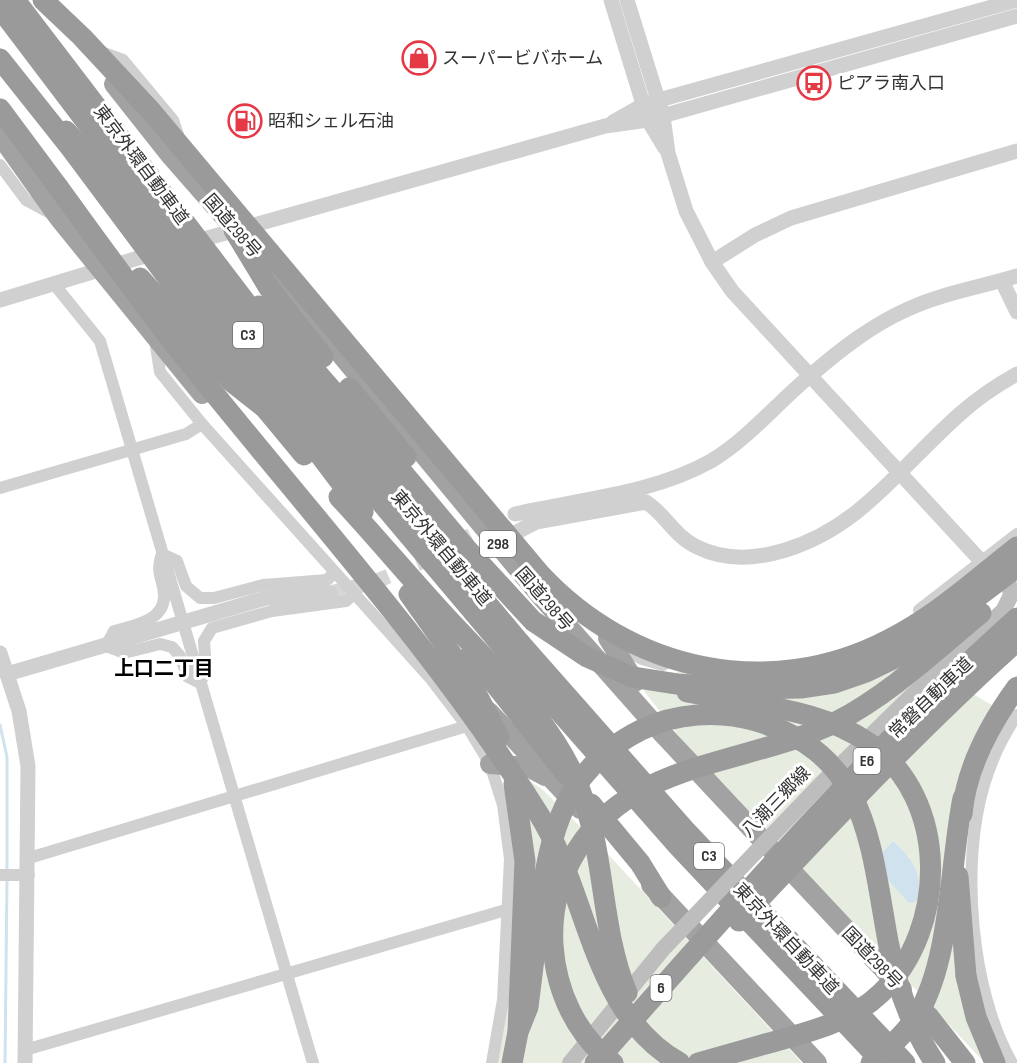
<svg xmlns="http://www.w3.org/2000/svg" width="1017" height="1063" viewBox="0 0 1017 1063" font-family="'Sofia Sans Condensed','Noto Sans JP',sans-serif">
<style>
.green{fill:#e6ecdf;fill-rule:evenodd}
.water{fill:#cfe2ee}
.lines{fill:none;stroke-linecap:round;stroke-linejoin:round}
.stream{stroke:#cfe2ee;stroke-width:3}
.tertiary-tunnel{stroke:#d6d6d6;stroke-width:15;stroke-dasharray:15 8;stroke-linecap:butt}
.minor{stroke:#d0d0d0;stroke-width:12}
.tertiary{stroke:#d0d0d0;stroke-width:15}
.secondary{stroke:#bdbdbd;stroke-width:16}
.trunk{stroke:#a2a2a2;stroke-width:20}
.motorway{stroke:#9a9a9a;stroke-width:21}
.secondary-bridge{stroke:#bdbdbd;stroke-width:16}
.motorway-bridge{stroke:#9a9a9a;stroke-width:21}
.labels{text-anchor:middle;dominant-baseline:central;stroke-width:6;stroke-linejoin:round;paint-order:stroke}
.shield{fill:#fff;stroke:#707070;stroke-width:1.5}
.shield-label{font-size:16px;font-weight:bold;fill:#333}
.poi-label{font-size:18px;fill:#333;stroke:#fff;text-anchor:start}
.street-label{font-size:18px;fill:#333;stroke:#fff}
.neighbourhood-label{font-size:20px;font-weight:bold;fill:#000;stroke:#fff}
</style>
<rect width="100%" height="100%" fill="#fff"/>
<g class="green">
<path d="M879 639 1007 714 968 825 964 866 965 928 985 1063 690 750 644 691 680 671 780 665ZM893 841 909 857 891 882 879 870 877 858Z"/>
<path d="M518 774 542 789 604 850 802 1063H497C519 970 514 869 518 774Z"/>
</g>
<path class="water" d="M893 841C912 857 924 877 917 901L909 903 879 870 877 858Z"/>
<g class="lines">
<g class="stream">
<polyline points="0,725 7,757 7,872"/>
<polyline points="5,1063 7,879"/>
</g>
<polyline class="tertiary-tunnel" points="330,593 375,582 421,562 492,524"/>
<g class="minor">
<polyline points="101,52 123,60 173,120 178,135"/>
<polyline points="0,165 26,200 52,214"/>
<polyline points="54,284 100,341 313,1063"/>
<polyline points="155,340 160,372 202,424 431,679 467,726 490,764 503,805 510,859 503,1000 492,1063"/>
<polyline points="0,488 186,434 202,424"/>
<path d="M334 573 327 580 263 585 214 598H200L186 586 177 561 162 554C155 575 163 576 164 595 165 621 133 626 114 631L106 646 124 653 160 644 172 647 180 656 188 677 200 683 206 671 204 641 212 628 272 611 346 601 354 594"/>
<polyline points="919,610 1017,534"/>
<polyline points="614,642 642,659 663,665"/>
<polyline points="29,858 467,726"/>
<polyline points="0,875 29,875"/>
<polyline points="25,1050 509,909"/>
<path d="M1012 1063C971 992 960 864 984 785 991 761 1003 736 1017 715"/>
</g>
<g class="tertiary">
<polyline points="611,0 648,120 665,148"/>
<polyline points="627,0 663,116 668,153 686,211 712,262 732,291 981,561"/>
<polyline points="613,122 643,105 659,100 1017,0"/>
<polyline points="190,243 605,126 648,120 1017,16"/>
<polyline points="712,262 755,235 791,218 1017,151"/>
<polyline points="1002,281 1017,312"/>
<polyline points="0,300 158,252"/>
<path d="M515 514C580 499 652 494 711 461 748 439 778 402 811 375 841 349 872 325 908 309 943 293 981 287 1017 276"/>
<path d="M515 533 536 522 646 502C665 514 674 536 697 547 752 574 822 542 865 505 899 476 928 442 961 413 978 398 997 385 1017 374"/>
<polyline points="0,653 19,711 28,766 25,1063"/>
<polyline points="7,674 266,598 330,593"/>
</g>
<polyline class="secondary" points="939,669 1003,611 1011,595 1005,564"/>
<g class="trunk">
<polyline points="114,84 171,156 271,270 539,594 663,734 902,989"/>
<polyline points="0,135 59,218 202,394"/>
<polyline points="608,638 635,682"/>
<polyline points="489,712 580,809"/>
<polyline points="490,764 528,767 545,776"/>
<polyline points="651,885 817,1063"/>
</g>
<g class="motorway">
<polyline points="0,109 58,187"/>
<polyline points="66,131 114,184"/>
<polyline points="234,230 269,288 323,357"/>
<polyline points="259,306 383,449"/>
<polyline points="174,316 232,382 265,408 304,455"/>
<polyline points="276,397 363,512"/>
<polyline points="520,643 685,830 905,1063"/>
<polyline points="508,653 679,847 883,1063"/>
<polyline points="471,654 567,775"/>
<polyline points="687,692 748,703"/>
<polyline points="591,804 640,863 661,897"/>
<path d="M962 814C966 769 990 724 1017 687"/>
<polyline points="958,876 966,976"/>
<polyline points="928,1016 965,1063"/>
<polyline points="512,1063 518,1032 528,1007 540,910"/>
<polyline points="698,1063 765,1044"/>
</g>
<polyline class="secondary-bridge" points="570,1063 663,949 822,783 939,669"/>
<g class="motorway-bridge">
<polyline points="15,0 357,448 520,643"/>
<path d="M43 0 82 37 151 111 540 574C630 671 768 702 888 640 935 617 976 579 1017 547"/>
<polyline points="0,8 281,379 384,506 508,653"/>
<polyline points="0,59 70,147 265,408"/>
<polyline points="114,184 267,384"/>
<path d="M58 187C101 246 143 305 188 361 307 510 436 651 538 813 589 892 590 1013 680 1063"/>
<polyline points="140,278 174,316"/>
<polyline points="349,388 406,457"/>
<polyline points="383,449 465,547 533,621 587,657 632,677 677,684 747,689 801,688 834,683 866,672 899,656 1017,567"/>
<path d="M339 497C376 537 411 579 448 619 497 672 553 721 580 790 606 855 600 928 627 993"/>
<polyline points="409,594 467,676 499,737"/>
<path d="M748 703C791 710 833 718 869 743 950 798 948 929 881 993 850 1023 805 1033 765 1044"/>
<polyline points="514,784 525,861 518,1032"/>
<path d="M540 910C549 832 565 768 641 730 675 713 719 710 756 721 869 754 870 845 888 941 896 984 911 1027 935 1063"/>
<path d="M739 921C829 825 919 729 1017 641"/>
<polyline points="966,976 976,1017 995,1063"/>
<path d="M595 1063C731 909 864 755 1017 618"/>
<path d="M613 1063C576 1035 556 991 553 945 551 911 559 879 577 850 633 759 750 765 836 722 890 694 935 651 981 613"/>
<path d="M871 1063C888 1049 904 1035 916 1017 951 963 950 862 963 798"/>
</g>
</g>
<defs>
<g id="shop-ring" transform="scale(1.725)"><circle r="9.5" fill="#fff" stroke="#e63946" stroke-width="1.5"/><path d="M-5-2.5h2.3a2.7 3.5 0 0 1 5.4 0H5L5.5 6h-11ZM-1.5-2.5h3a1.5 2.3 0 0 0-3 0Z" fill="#e63946"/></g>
<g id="bus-ring" transform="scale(1.725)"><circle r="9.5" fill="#fff" stroke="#e63946" stroke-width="1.5"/><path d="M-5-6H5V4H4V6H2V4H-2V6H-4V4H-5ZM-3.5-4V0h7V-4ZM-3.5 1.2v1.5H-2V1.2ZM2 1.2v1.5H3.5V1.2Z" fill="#e63946"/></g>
<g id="fuel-ring" transform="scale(1.725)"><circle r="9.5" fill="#fff" stroke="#e63946" stroke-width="1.5"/><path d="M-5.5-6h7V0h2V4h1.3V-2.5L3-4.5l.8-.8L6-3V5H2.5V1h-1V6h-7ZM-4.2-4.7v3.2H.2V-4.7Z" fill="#e63946"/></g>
</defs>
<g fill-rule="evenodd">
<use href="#shop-ring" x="419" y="58"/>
<use href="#bus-ring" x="814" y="83"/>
<use href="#fuel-ring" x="245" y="121"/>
</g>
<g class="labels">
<g class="shield">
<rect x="233" y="322" width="30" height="26" rx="4.5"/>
<rect x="480" y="531" width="36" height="26" rx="4.5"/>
<rect x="853.5" y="748" width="27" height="26" rx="4.5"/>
<rect x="694" y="843" width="30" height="26" rx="4.5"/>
<rect x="650.5" y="975" width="21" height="26" rx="4.5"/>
</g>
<g class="shield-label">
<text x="248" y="335">C3</text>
<text x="498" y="544">298</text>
<text x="867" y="761">E6</text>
<text x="709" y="856">C3</text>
<text x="661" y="988">6</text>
</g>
<g class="poi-label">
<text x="442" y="58">スーパービバホーム</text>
<text x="837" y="83">ピアラ南入口</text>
<text x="268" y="121">昭和シェル石油</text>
</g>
<g class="street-label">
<text transform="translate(141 165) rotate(53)">東京外環自動車道</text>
<text transform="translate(232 226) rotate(49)">国道298号</text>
<text transform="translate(441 548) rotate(50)">東京外環自動車道</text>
<text transform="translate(544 599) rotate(49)">国道298号</text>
<text transform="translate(931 698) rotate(-44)">常磐自動車道</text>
<text transform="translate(776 802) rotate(-46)">八潮三郷線</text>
<text transform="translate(786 939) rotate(47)">東京外環自動車道</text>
<text transform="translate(872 958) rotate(46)">国道298号</text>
</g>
<g class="neighbourhood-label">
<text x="164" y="669">上口二丁目</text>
</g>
</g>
</svg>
